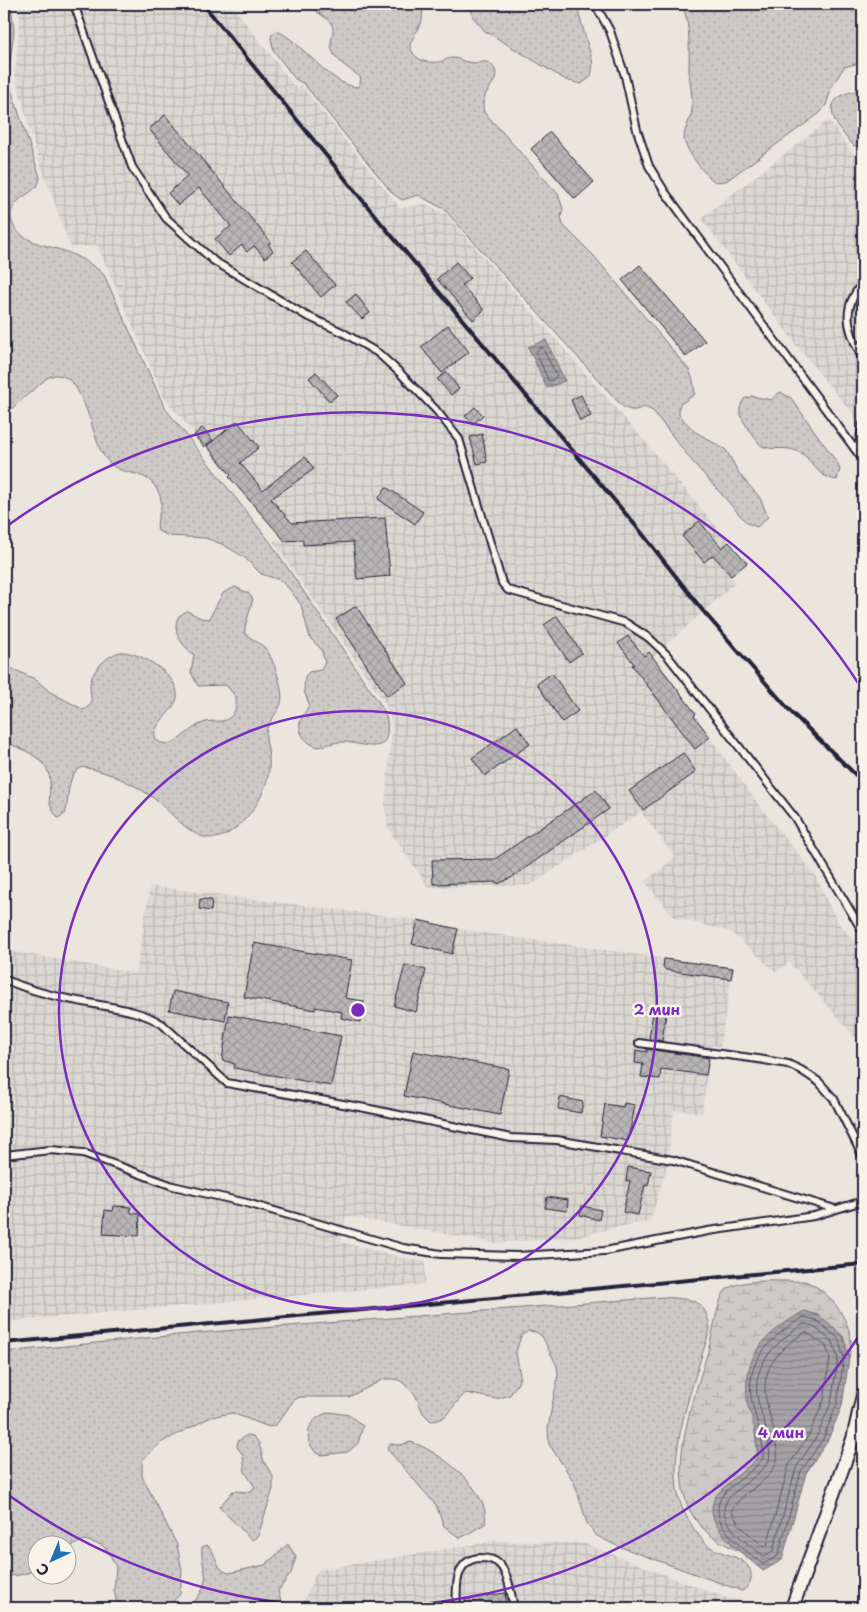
<svg xmlns="http://www.w3.org/2000/svg" width="867" height="1612" viewBox="0 0 867 1612" font-family="'Playpen Sans',sans-serif">
<style>
.industrial{fill:url(#industrial-grid)}
.grass{fill:url(#grass-dots);stroke:#787680}
.wetland{fill:url(#wetland-marsh);stroke:#787680}
.water{fill:url(#water-rules);stroke:#716f7b}
.lines{fill:none;stroke-linecap:round;stroke-linejoin:round}
.shore{stroke:#575666;stroke-width:1}
.building{fill:url(#building-cross-hatch);stroke:#22223b}
.lane-casing{stroke:#22223b;stroke-width:10}
.street-casing{stroke:#22223b;stroke-width:16}
.lane{stroke:#f7f3e8;stroke-width:6}
.street{stroke:#f7f3e8;stroke-width:12}
.rail{stroke:#22223b;stroke-width:4}
.ring{fill:none;stroke:#7b2cbf;stroke-width:2.5}
.centre{fill:#7b2cbf;stroke:#f7f3e8;stroke-width:2.5}
.ring-label{font-size:15px;text-anchor:middle;font-weight:bold;fill:#7b2cbf;stroke:#f7f3e8;stroke-width:5;stroke-linejoin:round;paint-order:stroke}
</style>
<defs>
<pattern id="industrial-grid" width="8" height="8" patternUnits="userSpaceOnUse" patternTransform="scale(1.25)"><rect width="8" height="8" fill="#dbd8d2"/><path d="M0 4h8M4 0v8" fill="none" stroke="#bcb9b5"/></pattern>
<pattern id="grass-dots" width="8" height="8" patternUnits="userSpaceOnUse" patternTransform="scale(1.25)"><rect width="8" height="8" fill="#cdc9c6"/><path d="M2 2h.1M6 6h.1" fill="none" stroke="#b0acab" stroke-width="1.8" stroke-linecap="round"/></pattern>
<pattern id="wetland-marsh" width="20" height="14" patternUnits="userSpaceOnUse" patternTransform="scale(1.25)"><rect width="20" height="14" fill="#cdc9c6"/><path d="M1 5h8M5 5V1M11 12h8M15 12V8" fill="none" stroke="#b0acab"/></pattern>
<pattern id="water-rules" width="6" height="5" patternUnits="userSpaceOnUse" patternTransform="scale(1.25)"><rect width="6" height="5" fill="#a6a3a6"/><path d="M0 2.5h6" fill="none" stroke="#878488"/></pattern>
<pattern id="building-cross-hatch" width="8" height="8" patternUnits="userSpaceOnUse" patternTransform="scale(1.25)"><rect width="8" height="8" fill="#b8b6b5"/><path d="M0 0l8 8M0 8l8-8" fill="none" stroke="#9e9c9d"/></pattern>
</defs>
<rect width="100%" height="100%" fill="#eae6de"/>
<filter id="ink" filterUnits="userSpaceOnUse"><feTurbulence type="fractalNoise" baseFrequency=".02" numOctaves="2"/><feDisplacementMap in="SourceGraphic" scale="10" xChannelSelector="R" yChannelSelector="G"/><feConvolveMatrix kernelMatrix="1 2 1 2 8 2 1 2 1" color-interpolation-filters="sRGB"/></filter>
<g filter="url(#ink)">
<g class="industrial">
<polygon points="16,4 231,4 296,88 301,85 400,208 425,204 446,214 648,445 747,563 731,576 735,583 653,657 696,714 694,716 762,809 815,875 836,919 863,953 863,1046 789,962 777,973 731,932 674,917 645,882 675,857 641,812 531,885 428,887 388,828 385,806 392,724 385,703 273,541 284,540 165,399 97,245 71,248 36,152 15,75 20,17"/>
<polygon points="829,120 854,155 863,149 863,427 798,347 701,218"/>
<polygon points="150,886 418,920 458,929 733,968 720,1047 711,1045 702,1113 674,1110 667,1166 650,1222 632,1224 577,1237 495,1243 346,1216 341,1242 402,1258 425,1261 425,1284 4,1322 4,950 136,973"/>
<polygon points="496,1541 583,1543 718,1595 763,1608 301,1608 317,1570"/>
</g>
<g class="grass">
<path d="M4 4H11L14 31 9 69 10 86 40 177C39 195 11 196 11 215 11 241 47 245 64 251 76 255 96 266 104 275L165 408 270 542 382 707C387 716 388 723 387 734 384 756 356 741 342 742 335 742 326 745 319 747 308 745 298 735 300 723 301 716 307 711 309 704L304 691 305 676 309 672 321 670 325 662 321 649 310 638 301 605 291 591 280 580 261 574 244 557 222 544 205 538 169 536 158 531C154 516 167 508 158 491 143 463 117 483 101 451 91 431 80 360 47 378L4 415Z"/>
<path d="M309 4H423L422 21 410 44C411 58 425 64 439 62 444 61 448 58 453 58 459 58 463 62 468 62 480 65 488 56 495 70 501 83 478 91 484 112L558 194 563 209 561 217 563 225 594 256 689 370 693 380 695 394 679 405V415L694 431 726 450 740 475 760 498 768 517 757 527 747 523 692 461 653 411 644 407C634 412 628 411 620 404L444 209 418 195 402 200 393 194 304 84 295 79 274 51 271 39 272 34 277 31C302 41 330 87 359 87L361 78C350 68 332 61 331 44 331 37 335 31 332 25 327 16 315 13 309 4Z"/>
<polygon points="470,4 576,4 593,63 591,77 581,84 566,80 485,31 473,17"/>
<path d="M682 4H863V62L844 67 832 86 826 105 820 113 726 181 715 182C705 175 689 154 685 143 681 133 691 120 692 110 693 97 690 85 689 72 689 47 691 27 682 4Z"/>
<path d="M863 89V144L854 146C844 135 819 109 841 96 847 92 856 91 863 89Z"/>
<path d="M780 392 791 398 838 464 840 469 837 480C812 475 815 459 797 451 786 446 772 451 762 446 758 444 741 419 740 414 739 408 741 405 744 399L752 396 771 400Z"/>
<path d="M235 587 248 593 253 599 245 627V633C251 640 260 642 266 649 273 658 285 692 281 703 277 717 264 722 266 740 267 746 269 753 269 759 271 779 260 803 247 817 206 863 185 823 152 797 133 783 106 771 83 767 65 774 70 798 65 814L58 818C46 803 50 797 50 781 49 758 21 748 4 742V665L35 679 50 692 84 710 91 704C92 698 90 693 90 687 90 672 106 656 120 652 139 651 180 675 177 697 175 713 149 724 156 740 174 753 187 728 203 723 211 719 222 724 229 718 236 713 237 704 236 697L226 685 198 686 191 672 194 655C183 646 170 631 179 616L187 611 201 618 209 619 223 593Z"/>
<path d="M664 1297C690 1300 706 1297 710 1329 696 1378 661 1462 683 1510 688 1520 697 1534 704 1542 715 1554 733 1553 745 1563 755 1572 752 1585 742 1591L615 1545 597 1536 587 1523 574 1482 549 1444 548 1428 558 1374 557 1366 542 1336 536 1332 528 1331 521 1336 516 1352 520 1376 518 1383 510 1395 496 1399 466 1393C452 1404 449 1421 431 1421L423 1413 415 1394 401 1381 394 1379H384L349 1397H300L294 1400 276 1425 269 1427 232 1413 211 1417 162 1442 142 1460V1476L177 1545 182 1570 180 1594 167 1608H125L116 1600 114 1591 116 1567 108 1551 102 1545 84 1540 68 1548V1544H38L37 1568C27 1575 16 1576 4 1576V1352L198 1333Z"/>
<path d="M330 1412 349 1415 363 1426 358 1443 348 1452 322 1455 316 1453 309 1443C306 1425 314 1417 330 1412Z"/>
<polygon points="247,1435 253,1436 259,1443 264,1462 273,1476 273,1489 258,1536 252,1540 219,1507 233,1491 249,1492 255,1487 245,1472 243,1455 237,1447 238,1441"/>
<path d="M411 1442C438 1450 492 1491 485 1524 475 1528 469 1535 460 1538L444 1526 436 1505 387 1449 390 1444 400 1445Z"/>
<path d="M288 1544 296 1557 291 1573 278 1591 281 1601 289 1608H189C199 1596 209 1585 204 1568 203 1561 201 1555 202 1547L207 1545C218 1553 214 1570 229 1573L265 1565Z"/>
</g>
<path class="wetland" d="M804 1281C826 1287 850 1318 851 1342 851 1347 850 1352 849 1358L843 1336 747 1401 754 1423 758 1457C718 1499 686 1503 744 1554 732 1547 718 1542 708 1533 656 1490 693 1404 708 1351 712 1338 718 1297 726 1290 741 1277 785 1282 804 1281Z"/>
<g class="water">
<polygon points="546,340 565,381 547,388 528,347"/>
<path d="M804 1311 818 1315 843 1336 849 1358 842 1406 827 1442 806 1473 782 1560 763 1571C743 1553 691 1519 721 1490 733 1478 747 1469 758 1457 757 1445 756 1433 753 1422 752 1415 747 1407 747 1400 743 1352 767 1333 804 1311Z"/>
</g>
<g class="lines">
<g class="shore">
<polygon points="542,347 557,376 551,381 548,380 536,352"/>
<path d="M804 1317 816 1320 838 1338 844 1358 837 1404 823 1439 801 1471 778 1556 763 1564C744 1550 704 1521 723 1495 733 1482 752 1474 763 1458 764 1439 756 1421 752 1402 743 1361 773 1335 804 1317Z"/>
<path d="M804 1324 813 1326 833 1342 838 1359 831 1403 817 1436 796 1468 773 1551 764 1556C749 1545 712 1520 728 1499 738 1486 758 1478 769 1461 771 1453 768 1443 767 1435 765 1423 761 1412 758 1401 750 1364 777 1341 804 1324Z"/>
<path d="M806 1332 826 1346 830 1358 824 1400 810 1433 789 1465 767 1545 764 1547 740 1526 731 1511C740 1492 768 1484 776 1464 779 1456 776 1445 775 1437 773 1424 768 1412 766 1399 760 1368 781 1346 806 1332Z"/>
</g>
</g>
<g class="building">
<polygon points="165,115 271,242 268,244 273,251 265,258 254,246 247,252 242,245 229,256 215,239 231,226 199,188 178,205 168,193 188,176 149,129"/>
<polygon points="550,132 594,182 575,199 531,149"/>
<polygon points="306,251 335,285 321,297 292,262"/>
<polygon points="456,262 470,278 462,285 484,310 473,320 437,279"/>
<polygon points="640,265 705,341 686,357 622,280"/>
<polygon points="356,294 370,313 362,319 346,302"/>
<polygon points="448,325 469,352 442,373 421,347"/>
<polygon points="316,372 337,395 330,402 309,378"/>
<polygon points="447,372 459,389 451,395 437,379"/>
<polygon points="581,395 591,416 580,421 571,400"/>
<polygon points="475,407 483,415 473,424 465,416"/>
<polygon points="237,421 259,447 240,463 263,490 305,457 314,469 271,499 292,523 385,518 390,576 357,579 353,542 303,545 303,540 285,541 229,477 231,475 207,446"/>
<polygon points="202,428 213,440 204,447 194,435"/>
<polygon points="482,434 487,462 477,464 470,437"/>
<polygon points="386,487 423,512 415,524 378,499"/>
<polygon points="699,521 722,548 729,542 747,563 731,576 713,555 704,562 682,536"/>
<polygon points="356,606 407,683 387,696 336,619"/>
<polygon points="557,616 582,653 569,662 544,625"/>
<polygon points="628,636 644,656 649,652 696,714 694,716 710,737 695,749 632,665 634,664 618,643"/>
<polygon points="552,673 578,711 562,722 537,684"/>
<polygon points="517,726 530,744 485,776 472,758"/>
<polygon points="683,753 696,772 643,810 629,791"/>
<polygon points="596,790 609,809 511,878 498,884 497,882 433,884 432,860 495,859"/>
<polygon points="200,899 212,900 211,911 199,909"/>
<polygon points="418,920 458,929 452,954 412,944"/>
<polygon points="254,943 352,960 345,998 364,1001 360,1022 341,1018 342,1012 315,1007 315,1010 244,997"/>
<polygon points="664,959 733,968 731,979 666,970 663,967"/>
<polygon points="405,965 426,970 416,1012 394,1006"/>
<polygon points="173,991 228,1002 225,1021 169,1010"/>
<polygon points="653,1012 666,1014 662,1041 649,1039"/>
<polygon points="229,1015 341,1036 331,1086 234,1068 235,1064 222,1060"/>
<polygon points="647,1049 709,1058 706,1075 661,1069 660,1079 641,1077 643,1064 635,1063 636,1050 647,1052"/>
<polygon points="413,1051 509,1069 500,1115 404,1096"/>
<polygon points="560,1097 583,1102 581,1113 558,1109"/>
<polygon points="624,1103 635,1105 628,1141 600,1136 605,1104 623,1107"/>
<polygon points="628,1167 651,1171 648,1186 645,1185 638,1215 623,1212 630,1181 626,1181"/>
<polygon points="547,1197 568,1200 567,1211 545,1208"/>
<polygon points="114,1206 131,1207 131,1213 140,1214 139,1236 103,1234 105,1210 113,1211"/>
<polygon points="582,1206 601,1210 599,1220 580,1215"/>
<polygon points="505,1593 507,1608 466,1608 465,1599"/>
</g>
<g class="lines">
<g class="lane-casing">
<g id="lane">
<polyline points="74,4 132,167 166,218 214,261 305,315 342,332 378,353 399,372 436,410 459,439 502,583 508,590 626,623 649,638 667,655 795,818 863,932"/>
<polyline points="595,4 610,31 625,76 637,130 649,166 665,192 863,460"/>
<path d="M863 283C839 310 849 331 863 360"/>
<polyline points="855,449 859,444 863,424"/>
<path d="M4 979C30 991 60 998 89 1003 114 1008 140 1010 162 1024L227 1083 365 1108 511 1138 557 1140 673 1160 835 1209"/>
<polyline points="639,1043 758,1059 788,1064 801,1070 819,1082 834,1099 863,1157"/>
<polyline points="4,1155 51,1150 83,1153 173,1186 247,1203 403,1248 441,1254 517,1256 605,1251 708,1231 814,1216 863,1201"/>
<path d="M457 1608C456 1590 454 1559 480 1558 487 1558 494 1559 499 1564 509 1574 511 1595 514 1608"/>
</g>
</g>
<g class="street-casing">
<polyline id="street" points="792,1608 853,1439 863,1395"/>
</g>
<use href="#lane" class="lane"/>
<use href="#street" class="street"/>
<g class="rail">
<polyline points="203,4 381,223 641,532 703,611 792,713 863,782"/>
<polyline points="4,1343 863,1264"/>
</g>
</g>
</g>
<g class="ring">
<circle cx="358" cy="1010" r="299"/>
<path d="M862 1331A598 598 0 0 1 7 1494M7 526A598 598 0 0 1 862 689"/>
</g>
<circle cx="358" cy="1010" r="8" class="centre"/>
<g class="ring-label">
<text x="657" y="1015">2 мин</text>
<text x="781" y="1438">4 мин</text>
</g>
<rect width="867" height="1612" fill="none" stroke="#f7f3e8" stroke-width="20"/>
<rect x="10" y="10" width="847" height="1592" fill="none" stroke="#22223b" stroke-width="2" filter="url(#ink)"/>
<g transform="translate(52 1560) rotate(224)"><circle r="24" fill="#f7f3e8" stroke="#a29fa3"/>
<path d="M0-4L9 19L0 12L-9 19Z" fill="#1f6fb2"/>
<text y="-8" font-size="14" font-weight="bold" text-anchor="middle" fill="#22223b">С</text>
</g>
</svg>
